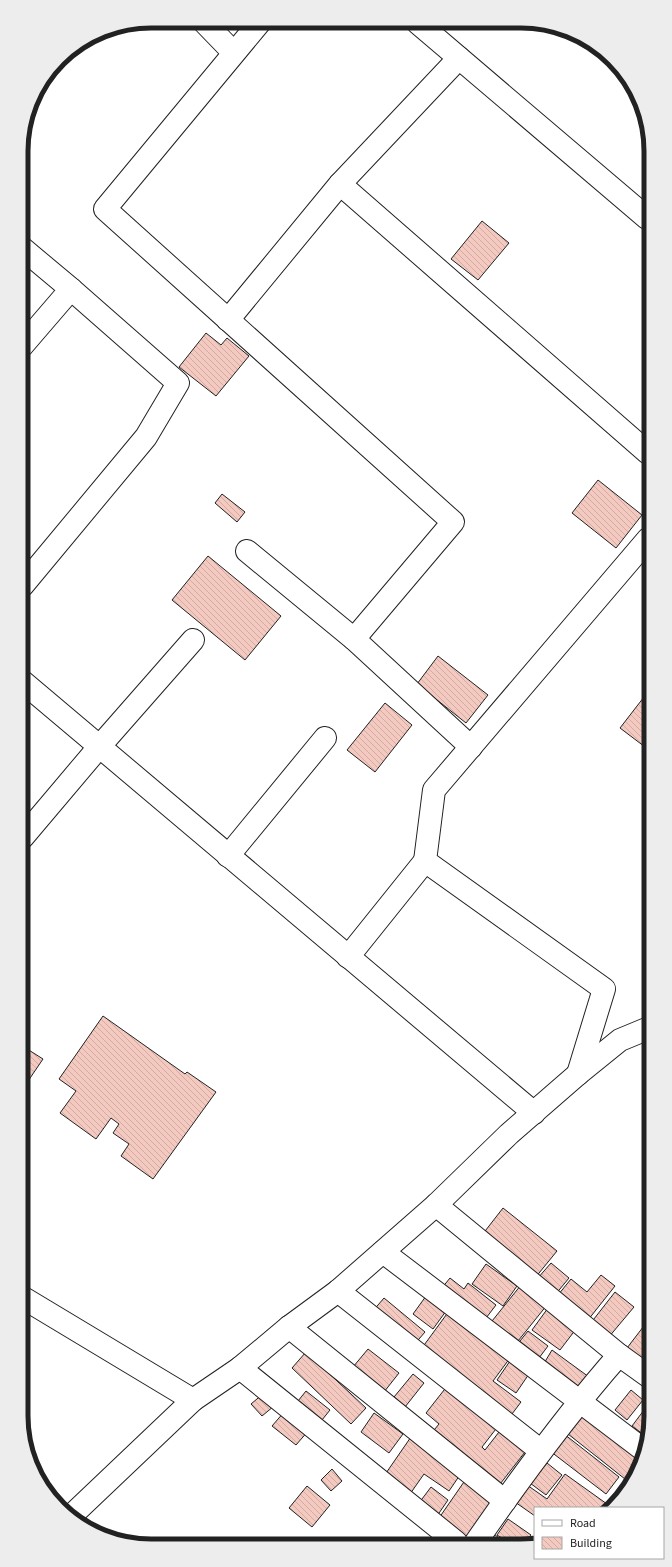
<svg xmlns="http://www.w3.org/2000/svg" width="672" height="1567" viewBox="0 0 672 1567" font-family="'Source Sans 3',sans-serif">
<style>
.building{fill:url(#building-back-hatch);stroke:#222}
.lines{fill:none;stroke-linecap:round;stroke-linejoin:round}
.minor-casing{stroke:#222;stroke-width:24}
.minor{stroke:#fff;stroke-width:22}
.rim{fill:none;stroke:#222;stroke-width:5}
</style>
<defs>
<pattern id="building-back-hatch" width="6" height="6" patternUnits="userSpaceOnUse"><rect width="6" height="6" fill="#f3c9c0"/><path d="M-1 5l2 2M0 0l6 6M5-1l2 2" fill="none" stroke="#d0aca5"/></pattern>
</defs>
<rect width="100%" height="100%" fill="#fff"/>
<g class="building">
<polygon points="482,221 509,243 478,280 451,259"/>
<polygon points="206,333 221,345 227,338 249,356 216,396 179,367"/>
<polygon points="598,480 642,515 616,548 572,513"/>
<polygon points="222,494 245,512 237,522 215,503"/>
<polygon points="208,556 281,616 245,660 172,600"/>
<polygon points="438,656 488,695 466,723 417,684"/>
<polygon points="644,697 648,700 649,750 620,728"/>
<polygon points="385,703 412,725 375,772 347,750"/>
<polygon points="103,1016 185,1074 187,1072 216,1092 153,1179 121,1156 129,1144 113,1133 119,1124 111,1118 96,1139 60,1113 76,1091 59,1079"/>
<polygon points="24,1047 43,1059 24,1087"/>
<polygon points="503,1208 557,1251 535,1278 482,1235"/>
<polygon points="551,1263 569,1278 555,1295 537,1279"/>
<polygon points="486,1264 517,1286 503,1306 472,1284"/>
<polygon points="601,1275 615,1286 588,1320 558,1295 571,1279 587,1292"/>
<polygon points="450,1278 464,1289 468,1283 496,1305 483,1322 441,1289"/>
<polygon points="521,1285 547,1305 514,1346 488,1326"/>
<polygon points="429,1292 449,1307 433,1329 413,1314"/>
<polygon points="615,1292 634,1307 608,1338 590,1324"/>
<polygon points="384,1298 425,1332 413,1346 372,1312"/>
<polygon points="548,1308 576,1329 560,1350 532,1330"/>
<polygon points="449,1311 510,1358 493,1381 521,1402 509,1418 419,1352"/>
<polygon points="650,1318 651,1359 647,1363 627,1348"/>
<polygon points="528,1331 548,1346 536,1362 516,1346"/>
<polygon points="368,1349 399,1373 384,1392 353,1367"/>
<polygon points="552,1350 589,1377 579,1391 543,1365"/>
<polygon points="306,1352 366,1408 351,1424 292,1368"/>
<polygon points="510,1361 529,1374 516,1393 497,1380"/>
<polygon points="413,1374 424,1383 405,1407 394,1397"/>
<polygon points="448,1385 499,1425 482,1447 485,1450 499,1432 525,1452 497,1488 430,1435 439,1424 426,1413"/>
<polygon points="631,1390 643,1400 627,1420 615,1410"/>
<polygon points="306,1391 330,1410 318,1425 294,1406"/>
<polygon points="264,1393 274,1406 262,1416 251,1404"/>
<polygon points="647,1406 651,1408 651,1424 648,1438 632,1426"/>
<polygon points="285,1411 309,1430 296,1445 272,1426"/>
<polygon points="374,1413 403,1434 389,1453 361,1432"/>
<polygon points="584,1414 642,1461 630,1483 568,1434"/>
<polygon points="413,1434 464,1469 449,1491 424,1474 410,1494 384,1476"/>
<polygon points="564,1434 619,1477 606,1494 550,1451"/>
<polygon points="547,1463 562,1475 546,1495 530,1483"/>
<polygon points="332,1469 342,1481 331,1491 321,1480"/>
<polygon points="565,1474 607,1504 604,1508 535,1508 535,1516 515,1502 527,1485 547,1499"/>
<polygon points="466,1479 496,1500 469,1539 439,1518"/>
<polygon points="307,1486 330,1505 312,1527 289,1508"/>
<polygon points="431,1487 448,1500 437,1516 419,1503"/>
<polygon points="508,1519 531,1535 526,1542 508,1542 497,1535"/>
<polygon points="494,1534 504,1542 488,1542"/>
<polygon points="532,1536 535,1538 535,1542 528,1542"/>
</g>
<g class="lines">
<g class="minor-casing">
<g id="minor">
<polyline points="203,21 233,52"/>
<polyline points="260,22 105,209 453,522 354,639 471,747"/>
<polyline points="418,23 647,218"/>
<polyline points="340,184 648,453"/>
<polyline points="22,248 71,289 22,346"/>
<polyline points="228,320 340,184 459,58"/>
<polyline points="247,551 354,639"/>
<polyline points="23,585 146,437 178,383 71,289"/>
<polyline points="23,682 534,1113"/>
<polyline points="23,837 99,747 193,640"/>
<polyline points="228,856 325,738"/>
<polyline points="348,957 425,861"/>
<polyline points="578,1074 604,989 425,861 434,790 648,539"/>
<polyline points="436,1205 619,1355 651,1378"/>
<polyline points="383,1252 645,1451"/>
<polyline points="338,1291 541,1451"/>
<polyline points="25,1299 193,1400"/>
<polyline points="289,1327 505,1501"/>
<polyline points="240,1368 456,1542"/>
<polyline points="71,1516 193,1400 240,1368 289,1327 338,1291 436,1205 509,1134 578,1074 620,1040 649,1028"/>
<path d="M476 1542C521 1477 567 1414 619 1355"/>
</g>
</g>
<use href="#minor" class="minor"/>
</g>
<path d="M0 0H672V1567H0ZM151 28H521A123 123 0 0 1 644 151V1416A123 123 0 0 1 521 1539H151A123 123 0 0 1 28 1416V151A123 123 0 0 1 151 28Z" fill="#ededed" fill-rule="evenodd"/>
<path class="rim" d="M151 28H521A123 123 0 0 1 644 151V1416A123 123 0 0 1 521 1539H151A123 123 0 0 1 28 1416V151A123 123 0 0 1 151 28Z"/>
<rect x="534" y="1507" width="130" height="52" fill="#ffffff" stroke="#a7a7a7"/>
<rect x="542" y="1520" width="20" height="6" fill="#ffffff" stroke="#a7a7a7"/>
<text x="570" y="1527" font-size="12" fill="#222222">Road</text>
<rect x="542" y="1537" width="20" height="12" fill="url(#building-back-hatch)" stroke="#a7a7a7"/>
<text x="570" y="1547" font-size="12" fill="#222222">Building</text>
</svg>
